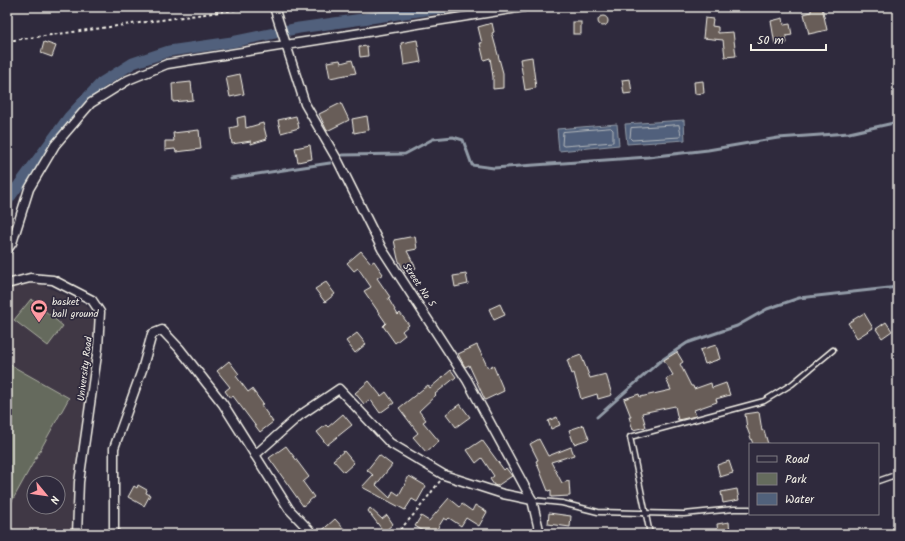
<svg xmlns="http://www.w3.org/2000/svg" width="905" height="541" viewBox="0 0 905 541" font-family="Kalam,sans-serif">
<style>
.built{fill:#403945;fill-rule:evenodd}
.green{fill:#656b5d;stroke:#acaea2}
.water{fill:#51617b;stroke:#929ba7}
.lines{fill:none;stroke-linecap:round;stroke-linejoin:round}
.shore{stroke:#b3b7bc;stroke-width:1}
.stream{stroke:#929ba7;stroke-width:3}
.canal{stroke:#51617b;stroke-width:11}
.building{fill:#685d58;stroke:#f4f1e8}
.lane-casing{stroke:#f4f1e8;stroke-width:7}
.street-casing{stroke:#f4f1e8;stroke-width:11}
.path{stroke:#f4f1e8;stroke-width:2;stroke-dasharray:3 3;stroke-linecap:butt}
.lane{stroke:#2f2a3d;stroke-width:4}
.street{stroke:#2f2a3d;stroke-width:8}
.labels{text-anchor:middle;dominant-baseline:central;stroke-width:3.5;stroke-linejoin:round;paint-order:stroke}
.street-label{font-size:10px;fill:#f4f1e8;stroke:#2f2a3d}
.poi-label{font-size:10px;fill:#f4f1e8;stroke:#2f2a3d;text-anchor:start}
</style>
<rect width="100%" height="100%" fill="#2f2a3d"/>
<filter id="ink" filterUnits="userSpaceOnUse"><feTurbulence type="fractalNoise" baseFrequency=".025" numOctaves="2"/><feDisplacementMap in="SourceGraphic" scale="8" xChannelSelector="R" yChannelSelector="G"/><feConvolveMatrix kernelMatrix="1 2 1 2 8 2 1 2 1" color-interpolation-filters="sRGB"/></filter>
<g filter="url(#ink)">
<path class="built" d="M39 283 84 304 97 316 95 353 81 431 75 482 73 534H7V286ZM34 483H58V507H34Z"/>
<g class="green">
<polygon points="31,299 63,326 48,346 14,320"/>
<polygon points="7,363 69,398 7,510"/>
</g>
<g class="water">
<polygon points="684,120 685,140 627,144 625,124"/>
<polygon points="617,124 619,145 559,151 557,129"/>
</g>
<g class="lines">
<g class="shore">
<polygon points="679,125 681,135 680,137 632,140 630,138 631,128"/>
<polygon points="611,128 613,130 613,142 564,146 562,145 563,132"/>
</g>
<g class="stream">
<polyline points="342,155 405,154 433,139 453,137 463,140 472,165 494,168 648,157 708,150 778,138 849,133 898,122"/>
<polyline points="231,178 330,163"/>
<polyline points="597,417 659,362 687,343 737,326 767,309 799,298 898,287"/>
</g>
<polyline class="canal" points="7,201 69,117 101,83 133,63 169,51 232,42 299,28 447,7"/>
</g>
<g class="building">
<polygon points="811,7 822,7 827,30 809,34 804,14 811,12"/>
<circle cx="603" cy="21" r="5"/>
<polygon points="705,18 713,19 712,26 718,27 718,33 733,32 736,56 725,57 723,40 703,38"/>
<polygon points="783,18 784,25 790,24 792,35 786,36 787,43 775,45 771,21"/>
<rect x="573" y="22" width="8" height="12"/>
<polygon points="492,23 494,32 492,33 503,73 503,88 493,89 493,77 490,58 484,60 480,43 482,43 478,27"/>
<polygon points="417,40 421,62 404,65 401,43"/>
<polygon points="44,42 56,46 52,57 41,53"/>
<polygon points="367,46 368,56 360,57 359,47"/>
<polygon points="532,57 536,88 525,90 520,59"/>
<polygon points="340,60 341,63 352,60 356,73 330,78 327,62"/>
<polygon points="240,74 244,94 230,97 226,77"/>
<polygon points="630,79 632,93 624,94 622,80"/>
<polygon points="703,81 704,93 695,94 694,82"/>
<polygon points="191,82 193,100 173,102 172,84"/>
<polygon points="341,103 349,120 327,131 319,114"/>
<polygon points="245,116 246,128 263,123 267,139 251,144 251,141 232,144 230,128 238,126 237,118"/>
<polygon points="296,116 299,128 281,133 278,120"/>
<polygon points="367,116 369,130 354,133 352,119"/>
<polygon points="199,130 201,149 176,152 175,149 165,150 165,141 174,141 173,133"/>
<polygon points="310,145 312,159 298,162 295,148"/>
<polygon points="415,236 417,249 407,251 416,268 405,273 398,259 394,240"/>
<polygon points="361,251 371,263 374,261 383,274 377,278 390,297 388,298 398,315 400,313 409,325 402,331 405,335 395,343 383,326 386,323 364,291 371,287 358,268 354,271 347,263"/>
<polygon points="466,274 468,284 455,287 453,276"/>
<polygon points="326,282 335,294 325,302 315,289"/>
<polygon points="500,304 505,315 494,320 489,309"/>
<polygon points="864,313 873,328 857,338 848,323"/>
<polygon points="886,322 892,331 882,338 876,329"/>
<polygon points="357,333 366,344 355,353 346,341"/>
<polygon points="477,345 488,368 493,365 504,391 485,400 469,365 465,367 458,354"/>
<polygon points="716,345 720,359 705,364 700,350"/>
<polygon points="677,352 683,362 680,364 691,386 693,386 694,389 711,383 712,388 726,383 730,395 716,399 717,402 694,410 696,416 678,420 675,406 642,413 646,427 633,430 629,417 631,417 624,399 639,394 640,397 671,390 666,379 673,375 664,360"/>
<polygon points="581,355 590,378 606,374 612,395 598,399 597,394 581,399 574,373 572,374 567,360"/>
<polygon points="229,361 239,374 236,376 248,392 252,389 263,404 261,405 273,422 260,432 233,396 230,398 225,391 230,387 217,371"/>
<polygon points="451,370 456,377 435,394 436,395 419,411 426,420 423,422 439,441 426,452 413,437 418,433 399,408 428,385 430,388"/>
<polygon points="369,381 381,396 386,392 394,403 380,413 370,399 364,404 355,393"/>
<polygon points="460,404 470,417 456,427 446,414"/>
<polygon points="759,412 762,431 764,430 768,444 753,444 747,428 745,414"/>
<polygon points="343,414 352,425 327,445 317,432 326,425 328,427"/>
<polygon points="557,417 560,425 551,429 548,421"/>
<polygon points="584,425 589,439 574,444 569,430"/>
<polygon points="539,439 548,456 571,447 574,455 551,462 562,483 569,481 570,496 551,497 551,490 548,491 536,461 538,460 530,444"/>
<polygon points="482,440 504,470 506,468 512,476 497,486 494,485 490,479 494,476 482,458 476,463 467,450"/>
<polygon points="286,446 309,477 303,482 314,497 303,506 269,458"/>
<polygon points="344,451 354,463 344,472 333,460"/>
<polygon points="379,455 392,465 376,485 390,498 393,491 399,495 409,476 426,486 417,502 412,499 405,510 362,487 373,475 367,470"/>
<polygon points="729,461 733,473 720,477 717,465"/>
<polygon points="138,485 147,490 146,493 150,495 144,506 128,497 134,486 137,488"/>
<polygon points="737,489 739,500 723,503 721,492"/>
<polygon points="449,498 460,507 462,504 472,511 475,505 487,512 479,526 466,518 461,526 449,518 447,520 444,518 434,534 428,534 415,526 421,516 429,521"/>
<polygon points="370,508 382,519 387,515 393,524 384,532 368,511"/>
<polygon points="549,513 571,516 570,527 548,524"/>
<polygon points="335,519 345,530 341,534 318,534"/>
<polygon points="729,522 730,534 718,534 717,524"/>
</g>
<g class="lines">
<g class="lane-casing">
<g id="lane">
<polyline points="878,481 898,474"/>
<polyline points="532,500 562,503 598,512 684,514 734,509 750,509"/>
<polyline points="650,534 630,437 764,401 792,384 833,350"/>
</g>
</g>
<g class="street-casing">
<g id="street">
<polyline points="274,7 305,104 338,161 382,249 467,380 532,500 540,534"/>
<polyline points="7,250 12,243 29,189 55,145 91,103 128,80 167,64 524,7"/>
<polyline points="7,284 30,278 53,280 92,300 100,312 98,348 79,482 77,534"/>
<polyline points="255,455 299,416 339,389 390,443 444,475 503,494 532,500"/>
<polyline points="114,534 114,448 142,370 152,334 162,330 179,348 223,404 289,509 313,534"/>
</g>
</g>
<g class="path">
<polyline points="7,41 256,7"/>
<polyline points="396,534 417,511 440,481"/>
</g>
<use href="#lane" class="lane"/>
<use href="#street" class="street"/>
</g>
</g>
<defs>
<g id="stadium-pin" transform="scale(0.9)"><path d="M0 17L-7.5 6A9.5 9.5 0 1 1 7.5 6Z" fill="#ff9aa2" stroke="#2f2a3d"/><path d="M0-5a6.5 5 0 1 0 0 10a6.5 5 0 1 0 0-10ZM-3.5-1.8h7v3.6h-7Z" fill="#111"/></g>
</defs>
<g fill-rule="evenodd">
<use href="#stadium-pin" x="39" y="308"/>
</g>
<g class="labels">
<g class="street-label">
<text transform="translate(419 285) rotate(56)">Street No 5</text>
<text transform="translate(85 369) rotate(-83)">University Road</text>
</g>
<g class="poi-label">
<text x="52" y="302">basket<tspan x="52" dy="12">ball ground</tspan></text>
</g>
</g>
<rect width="905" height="541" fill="none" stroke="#2f2a3d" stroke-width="24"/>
<rect x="12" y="12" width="881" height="517" fill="none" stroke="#f4f1e8" stroke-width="1.5" filter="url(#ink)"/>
<rect x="749" y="443" width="130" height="72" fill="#2f2a3d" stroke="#7e7a81"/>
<rect x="757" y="456" width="20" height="6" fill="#2f2a3d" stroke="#7e7a81"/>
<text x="785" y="463" font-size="12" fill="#f4f1e8">Road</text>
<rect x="757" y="473" width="20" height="12" fill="#656b5d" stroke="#7e7a81"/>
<text x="785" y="483" font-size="12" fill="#f4f1e8">Park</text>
<rect x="757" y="493" width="20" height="12" fill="#51617b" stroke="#7e7a81"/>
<text x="785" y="503" font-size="12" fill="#f4f1e8">Water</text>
<g transform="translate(46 495) rotate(119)"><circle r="19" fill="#2f2a3d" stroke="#7e7a81"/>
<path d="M0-3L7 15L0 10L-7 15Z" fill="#ff9aa2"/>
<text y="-6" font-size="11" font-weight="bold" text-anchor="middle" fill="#f4f1e8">N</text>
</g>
<path d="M751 44v6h75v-6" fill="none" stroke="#f4f1e8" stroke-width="2"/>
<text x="757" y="44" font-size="12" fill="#f4f1e8" stroke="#2f2a3d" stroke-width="3" paint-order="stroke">50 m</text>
</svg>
